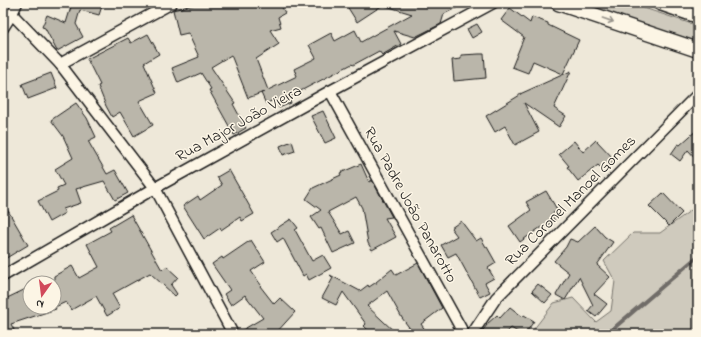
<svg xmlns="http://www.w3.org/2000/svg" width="701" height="337" viewBox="0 0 701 337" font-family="'Indie Flower',sans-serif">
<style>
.green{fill:#cfcabd;stroke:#76736c}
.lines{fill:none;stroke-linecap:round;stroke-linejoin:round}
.stream{stroke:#6f6c67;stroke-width:4}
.building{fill:#bab6aa;stroke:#1c1c1c}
.street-casing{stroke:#1c1c1c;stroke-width:13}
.secondary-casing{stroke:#1c1c1c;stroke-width:17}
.street{stroke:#fcf5e5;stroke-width:10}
.secondary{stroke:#fcf5e5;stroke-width:14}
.oneway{stroke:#97938b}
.labels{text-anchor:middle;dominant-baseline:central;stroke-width:3;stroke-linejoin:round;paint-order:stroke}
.street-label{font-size:16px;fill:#1c1c1c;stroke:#fcf5e5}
</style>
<rect width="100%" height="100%" fill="#eee8d9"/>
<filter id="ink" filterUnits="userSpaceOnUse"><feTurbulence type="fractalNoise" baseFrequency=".025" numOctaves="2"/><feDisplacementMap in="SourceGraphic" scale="8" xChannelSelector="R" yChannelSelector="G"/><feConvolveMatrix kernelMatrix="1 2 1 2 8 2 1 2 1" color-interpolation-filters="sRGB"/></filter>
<g filter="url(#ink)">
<g class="green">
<polygon points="581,3 629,3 698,26 698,42"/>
<polygon points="698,205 698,334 530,334 554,303 573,298 596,322 611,311 615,281 604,261 633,233 660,233"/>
</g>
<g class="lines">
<polyline class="stream" points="607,334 698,256"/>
</g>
<g class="building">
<polygon points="67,3 103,3 99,15 80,10 76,24 83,37 57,51 45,28 42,27 47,15 66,23 71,7 66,6"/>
<polygon points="200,3 280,3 285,13 278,17 281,27 270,30 279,44 256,59 268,90 297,76 294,69 316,58 309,45 331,33 335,41 355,30 361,42 412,14 386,6 386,3 357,22 345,3 466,3 444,14 441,24 415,37 394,31 401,44 382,55 379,51 353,65 352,64 289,97 291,103 279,108 275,99 266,104 261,93 264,92 248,98 231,55 211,67 235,103 233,104 246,128 234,135 209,90 211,89 201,73 178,83 172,68 199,57 188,33 179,35 173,10"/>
<polygon points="510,8 530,23 532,17 548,23 548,25 579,40 563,74 533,61 528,73 512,67 524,37 501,20"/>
<polygon points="477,24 482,32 472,38 467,29"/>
<polygon points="148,34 159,54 144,63 157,93 139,101 153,125 134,136 120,112 112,117 106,106 98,86 100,85 87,59 128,38 131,43"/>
<polygon points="479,54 484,54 486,78 454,81 452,60 461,59 461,55"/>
<polygon points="571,71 554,108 566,116 559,127 524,103 539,132 515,145 505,126 495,132 486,116 520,95 520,94"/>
<polygon points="51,73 57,88 28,99 22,84"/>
<polygon points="76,103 87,118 96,137 88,141 107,174 115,170 128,193 115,200 104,181 76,189 81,203 63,209 65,213 49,222 38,201 58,191 57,188 64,185 55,169 73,158 63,136 51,120"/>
<polygon points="323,111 336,138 325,143 311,116"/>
<polygon points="698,129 698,161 688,150 680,161 671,154 678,144 680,145"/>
<polygon points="596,140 615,160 604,171 598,165 578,181 567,167 569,166 559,154 574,141 583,152"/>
<polygon points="292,141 295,151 283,155 280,146"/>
<polygon points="361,164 369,182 372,180 392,217 385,218 396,237 372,250 368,243 362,208 356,197 328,212 342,234 349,231 355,243 333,253 321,228 319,229 311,217 321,210 306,199 313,188 341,175 340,173"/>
<polygon points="229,170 254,214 242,221 240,217 221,230 220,228 204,239 183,206 198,196 200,200 222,185 217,177"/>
<polygon points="546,191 558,211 551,214 555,221 541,229 541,227 520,242 509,226 531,210 526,202"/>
<polygon points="663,193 682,213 669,226 649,206"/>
<polygon points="3,202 28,245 3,260"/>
<polygon points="131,215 162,270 166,266 178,277 171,285 177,294 175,296 150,273 112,294 120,308 107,316 96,296 71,310 66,302 55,307 56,309 11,324 16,334 3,334 3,300 30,287 30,307 54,307 54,276 72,266 79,278 99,267 87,244 111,231 109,228"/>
<polygon points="291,219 298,228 295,230 312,261 323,255 331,268 309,280 306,274 303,276 283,238 277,242 271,232"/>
<polygon points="461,221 476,241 481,238 486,247 487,247 496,263 488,268 494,278 485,283 490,292 480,297 456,253 448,257 441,245 457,236 451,228"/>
<polygon points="595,226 605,237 613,242 597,265 610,277 594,294 607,304 596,317 588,311 593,305 579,277 565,300 556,295 569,273 554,261 566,247 570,239 578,242"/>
<polygon points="251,240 265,262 251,271 261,285 260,286 274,304 280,298 295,312 275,334 239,334 239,332 263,318 245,295 231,305 224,294 230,290 212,264 222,257 223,259"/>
<polygon points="418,263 442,308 421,324 428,334 414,334 402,318 387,291 367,306 397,334 372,334 364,326 366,324 343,292 336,305 322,298 333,278 330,275 360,291 368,285 369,287 375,283 376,284 376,282 392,269 396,275"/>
<polygon points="538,284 552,295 545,303 532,291"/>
<polygon points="510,307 523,317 524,315 534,321 525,334 521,334 511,328 505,334 480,334 487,325 486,325 497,315 500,318"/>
</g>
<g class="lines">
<g class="street-casing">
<g id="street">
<polyline points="12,14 60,64 155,188 233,334"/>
<polyline points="3,28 12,14 17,3"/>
<polyline points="60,64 172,3"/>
<polyline points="330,91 464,334"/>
<polyline points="3,276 155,188 330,91 493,3"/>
<polyline points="472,334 496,298 698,94"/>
</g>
</g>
<g class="secondary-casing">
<g id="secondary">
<polyline points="558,3 698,50"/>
<polyline points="660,3 698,16"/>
</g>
</g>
<use href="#street" class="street"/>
<use href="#secondary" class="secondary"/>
</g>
<defs><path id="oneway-shaft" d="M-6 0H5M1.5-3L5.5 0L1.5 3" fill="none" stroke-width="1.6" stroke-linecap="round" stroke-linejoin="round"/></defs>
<use class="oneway" href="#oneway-shaft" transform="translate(608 20) rotate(19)"/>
</g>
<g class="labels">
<g class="street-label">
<text transform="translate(239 124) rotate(-29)">Rua Major João Vieira</text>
<text transform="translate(571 201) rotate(-45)">Rua Coronel Manoel Gomes</text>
<text transform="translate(410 205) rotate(61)">Rua Padre João Panarotto</text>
</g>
</g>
<rect width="701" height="337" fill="none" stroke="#fcf5e5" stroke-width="16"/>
<rect x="8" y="8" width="685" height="321" fill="none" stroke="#1c1c1c" stroke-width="1.5" filter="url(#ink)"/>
<g transform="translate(42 295) rotate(194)"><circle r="19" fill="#fcf5e5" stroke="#a29e95"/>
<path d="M0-3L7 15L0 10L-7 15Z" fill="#d1495b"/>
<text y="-6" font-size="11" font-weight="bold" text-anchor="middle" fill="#1c1c1c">N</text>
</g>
</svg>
